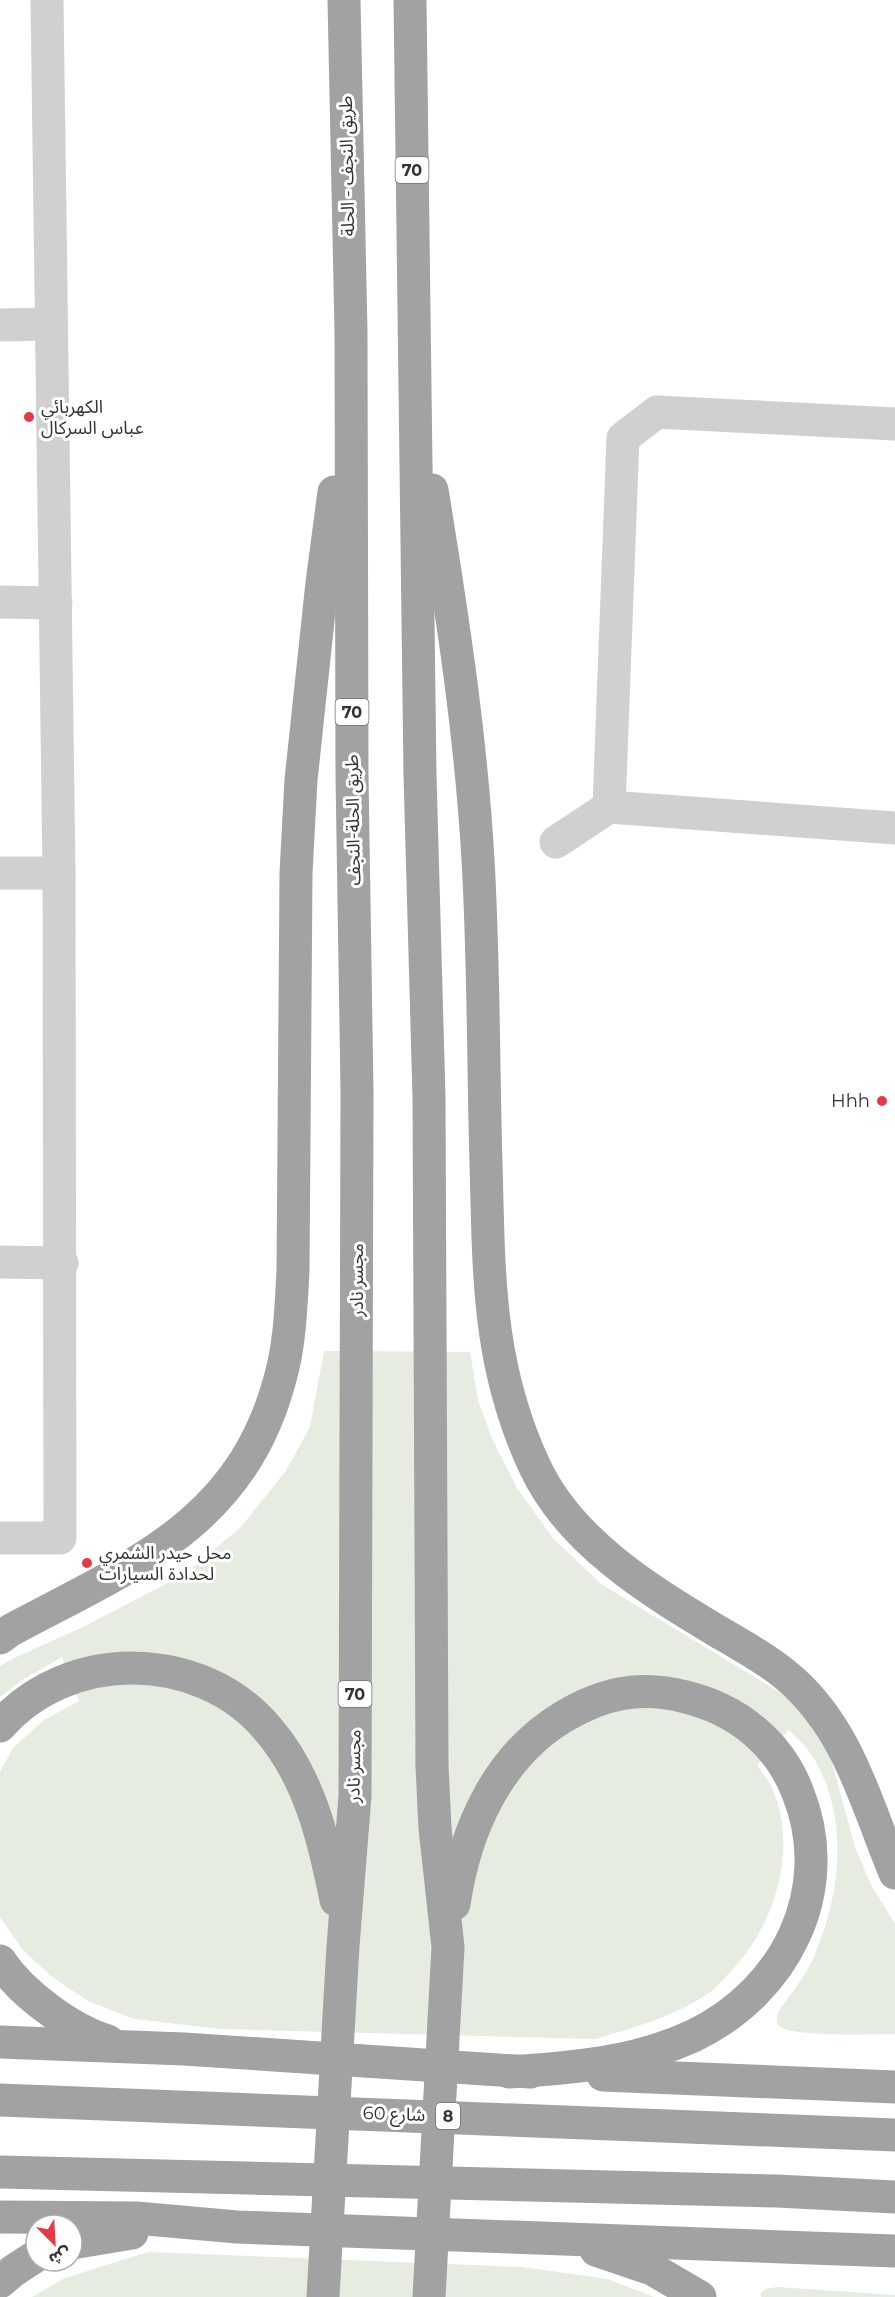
<svg xmlns="http://www.w3.org/2000/svg" width="895" height="2297" viewBox="0 0 895 2297" font-family="Montserrat,'Noto Sans Arabic',sans-serif">
<style>
.green{fill:#e6ecdf}
.lines{fill:none;stroke-linecap:round;stroke-linejoin:round}
.minor{stroke:#d0d0d0;stroke-width:33}
.trunk{stroke:#a2a2a2;stroke-width:33}
.poi-dot{fill:#e63946;stroke:#fff;stroke-width:2}
.labels{text-anchor:middle;dominant-baseline:central;stroke-width:6;stroke-linejoin:round;paint-order:stroke}
.shield{fill:#fff;stroke:#707070;stroke-width:1.5}
.shield-label{font-size:16px;font-weight:bold;fill:#333}
.street-label{font-size:18px;fill:#333;stroke:#fff}
.poi-label{font-size:18px;fill:#333;stroke:#fff;text-anchor:start}
</style>
<rect width="100%" height="100%" fill="#fff"/>
<g class="green">
<path d="M324 1351 470 1352 478 1400 493 1441 517 1488 553 1538 601 1584 786 1696 804 1715 831 1759 855 1847 871 1885 895 1924V2034C874 2034 795 2037 781 2027 775 2023 776 2017 779 2011 790 1995 804 1978 812 1961 841 1897 851 1816 811 1754 805 1745 797 1738 789 1730L757 1765C761 1771 766 1777 770 1784 800 1844 776 1924 732 1970 725 1977 718 1987 709 1993 674 2017 635 2027 595 2039L221 2029 134 2019 88 2001 52 1977 23 1950 0 1917V1772L13 1748 44 1720 79 1701 62 1657 22 1680 0 1697V1666L14 1658 85 1626 185 1574 241 1527 285 1472 310 1427Z"/>
<polygon points="148,2252 522,2267 608,2279 654,2297 32,2297 65,2278"/>
<polygon points="777,2287 895,2295 895,2297 761,2297 761,2293 766,2289"/>
</g>
<g class="lines">
<g class="minor">
<polyline points="0,325 51,324"/>
<polyline points="0,602 56,603"/>
<polyline points="609,807 623,438 657,412 895,424"/>
<polyline points="556,842 609,807 895,828"/>
<polyline points="0,873 59,873"/>
<polyline points="0,1262 62,1263"/>
<polyline points="0,1538 60,1538 59,873 47,0"/>
</g>
<g class="trunk">
<polyline points="410,0 420,775 429,1097 432,1766 435,1828 448,1947 429,2297"/>
<path d="M432 490C452 613 471 736 478 860 484 961 483 1062 486 1163 489 1273 487 1365 535 1467 570 1542 649 1590 717 1631 746 1648 776 1664 800 1688 851 1739 868 1808 895 1873"/>
<path d="M0 1638 11 1630C132 1565 241 1525 280 1379 290 1344 291 1307 293 1271L296 873 301 780 322 583 334 492"/>
<path d="M0 1726C68 1648 200 1649 267 1728 309 1776 324 1839 336 1900"/>
<path d="M454 1904C465 1830 497 1757 563 1717 603 1693 640 1685 686 1697 738 1710 779 1743 798 1793 837 1891 785 1992 693 2036 634 2063 573 2068 509 2072"/>
<path d="M0 1961C22 1994 71 2030 108 2041"/>
<polyline points="0,2042 184,2049 530,2072"/>
<polyline points="603,2075 895,2087"/>
<polyline points="0,2100 895,2135"/>
<polyline points="0,2172 777,2191 895,2197"/>
<polyline points="0,2217 136,2218 237,2227 895,2251"/>
<polyline points="72,2243 132,2233"/>
<polyline points="596,2250 652,2269 700,2297"/>
<polyline points="0,2282 13,2271 36,2256"/>
<polyline points="323,2297 343,1946 355,1796 357,1091 352,775 351,332 344,0"/>
</g>
</g>
<g class="poi-dot">
<circle cx="29" cy="417" r="6"/>
<circle cx="882" cy="1101" r="6"/>
<circle cx="87" cy="1563" r="6"/>
</g>
<g class="labels">
<g class="shield">
<rect x="395.5" y="157" width="33" height="26" rx="4.5"/>
<rect x="335.5" y="699" width="33" height="26" rx="4.5"/>
<rect x="338.5" y="1681" width="33" height="26" rx="4.5"/>
<rect x="436" y="2103" width="24" height="26" rx="4.5"/>
</g>
<g class="shield-label">
<text x="412" y="170">70</text>
<text x="352" y="712">70</text>
<text x="355" y="1694">70</text>
<text x="448" y="2116">8</text>
</g>
<g class="street-label">
<text transform="translate(347 166) rotate(-91)">طريق النجف - الحلة</text>
<text transform="translate(353 820) rotate(-91)">طريق الحلة-النجف</text>
<text transform="translate(357 1280) rotate(-90)">مجسر نادر</text>
<text transform="translate(354 1766) rotate(-89)">مجسر نادر</text>
<text transform="translate(394 2114) rotate(2)">شارع 60</text>
</g>
<g class="poi-label">
<text x="41" y="407">الكهربائي<tspan x="41" dy="21">عباس السركال</tspan></text>
<text x="870" y="1101" text-anchor="end">Hhh</text>
<text x="99" y="1553">محل حيدر الشمري<tspan x="99" dy="21">لحدادة السيارات</tspan></text>
</g>
</g>
<g transform="translate(54 2243) rotate(156)"><circle r="28" fill="#ffffff" stroke="#adadad" stroke-width="1.5"/>
<path d="M0-4.5L10 22L0 15L-10 22Z" fill="#e63946"/>
<text y="-9" font-size="16" font-weight="bold" text-anchor="middle" fill="#333333">ش</text>
</g>
</svg>
